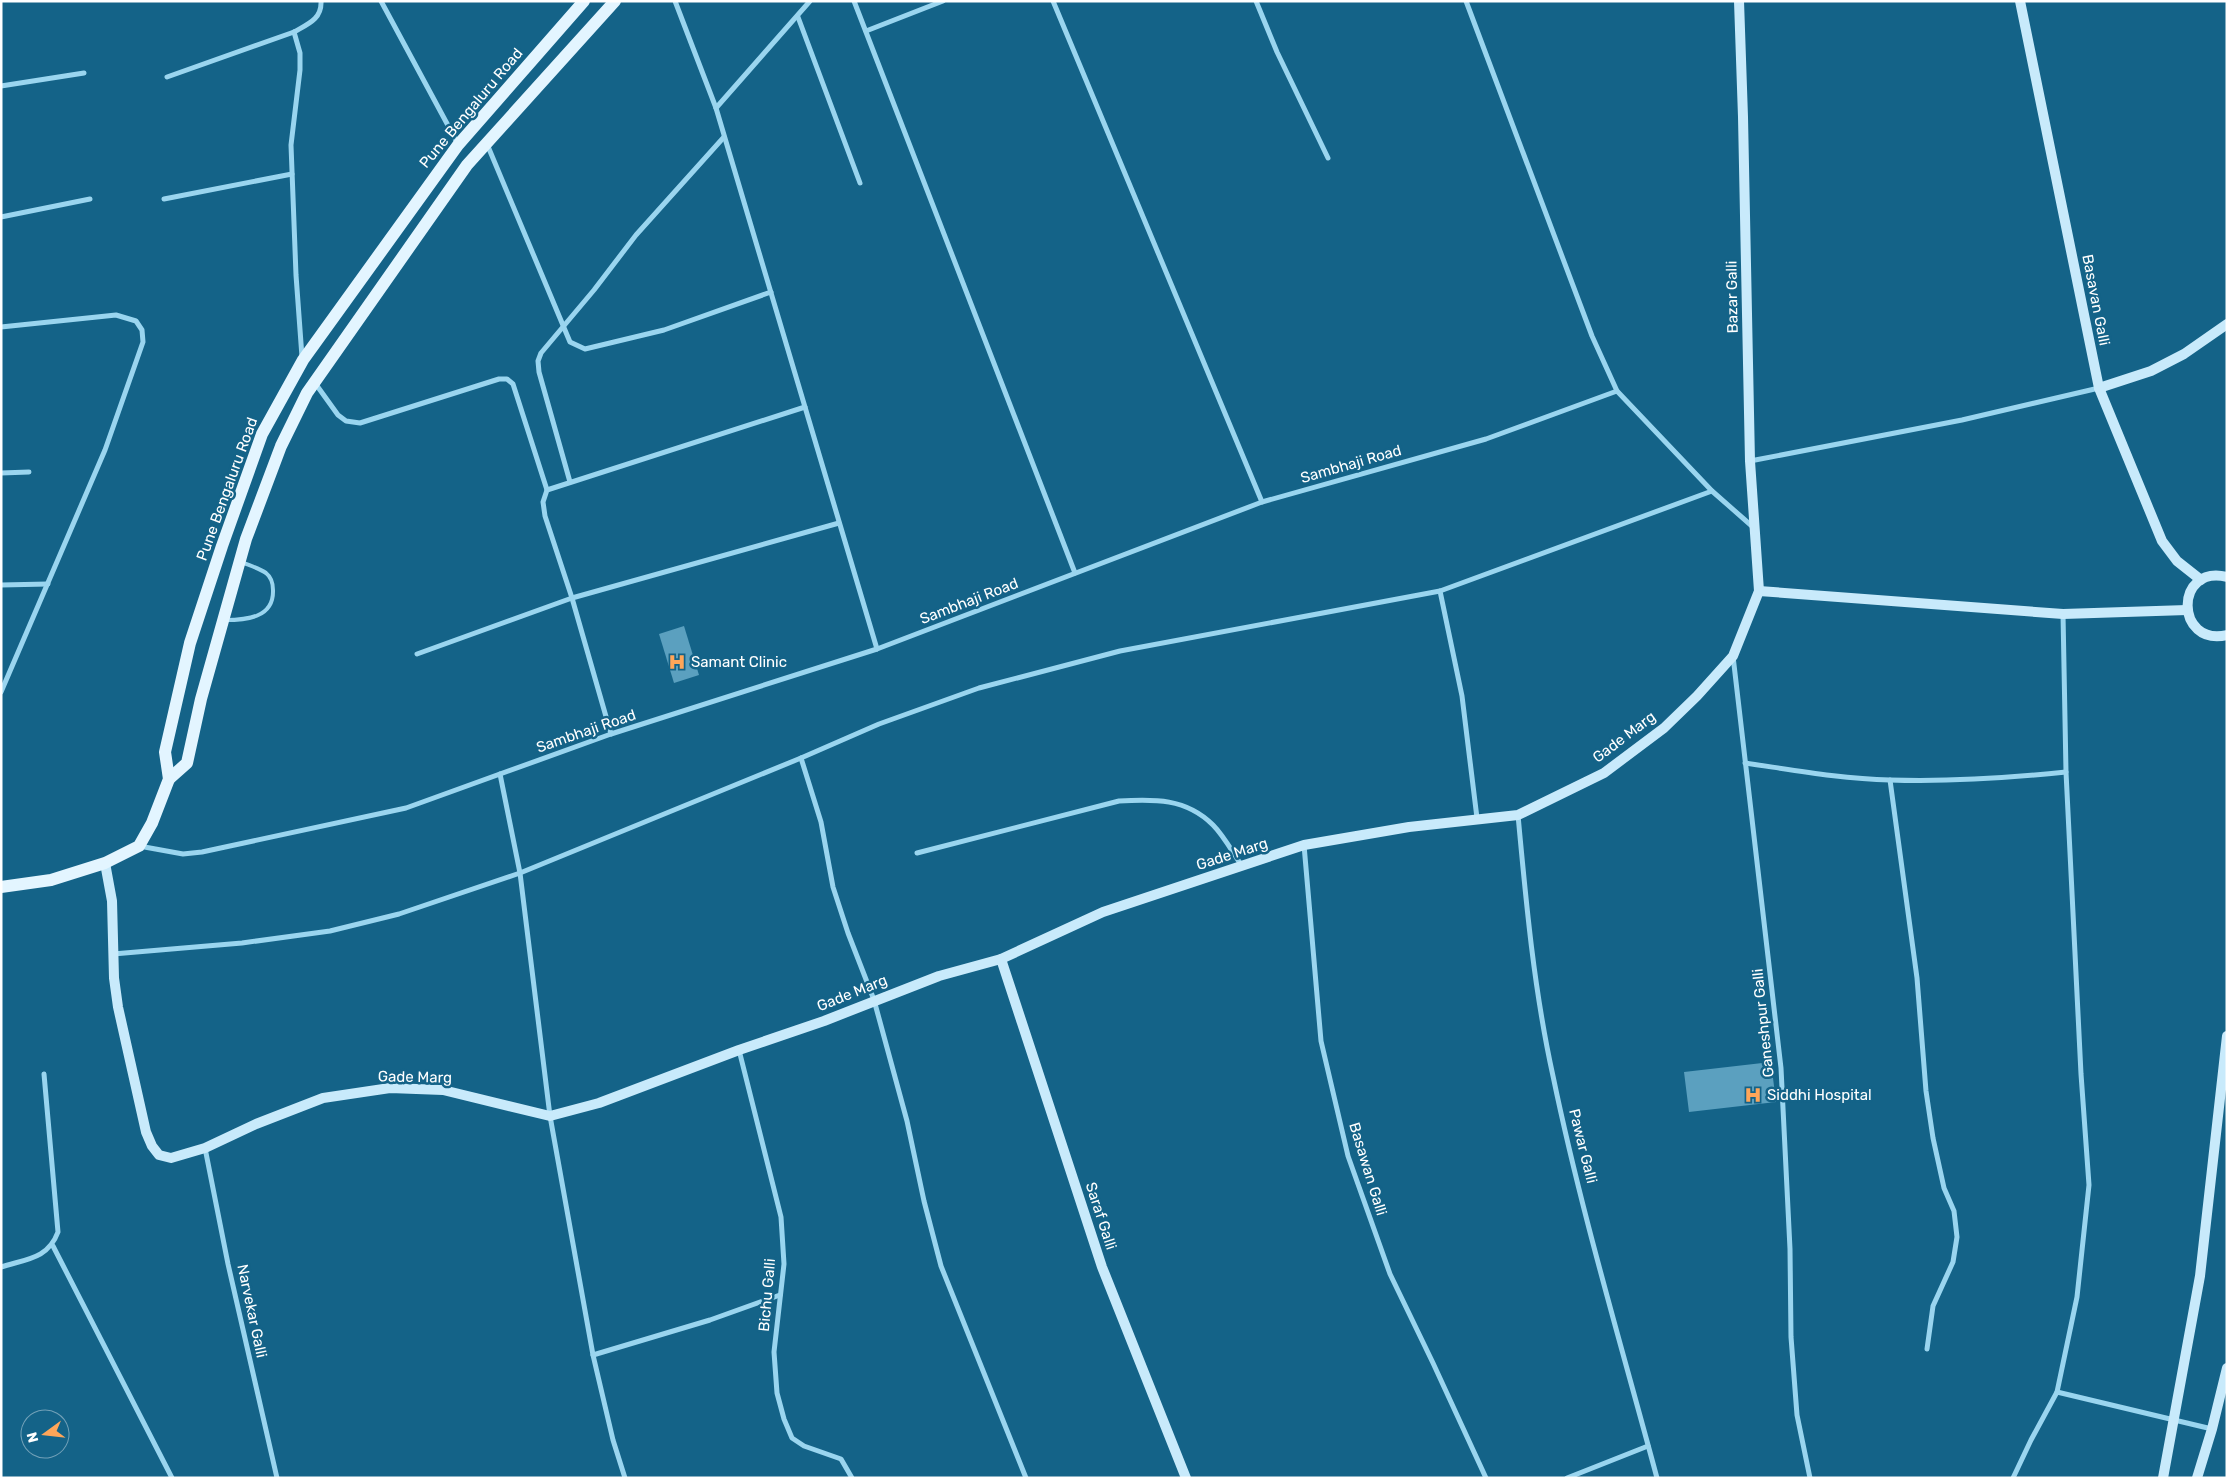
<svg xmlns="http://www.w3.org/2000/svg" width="2228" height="1479" viewBox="0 0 2228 1479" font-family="Rubik,sans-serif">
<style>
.building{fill:#5ba0bf}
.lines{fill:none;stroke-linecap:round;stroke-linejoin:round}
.lane{stroke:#9ad5ef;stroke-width:4}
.street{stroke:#9ad5ef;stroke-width:5}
.secondary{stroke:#c8eafb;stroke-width:10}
.primary{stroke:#e3f5ff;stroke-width:12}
.labels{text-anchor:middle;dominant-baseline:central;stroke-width:5;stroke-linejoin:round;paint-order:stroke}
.street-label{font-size:15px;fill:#fff;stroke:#146388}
.poi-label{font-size:15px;fill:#fff;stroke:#146388;text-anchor:start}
</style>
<rect width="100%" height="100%" fill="#146388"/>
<g class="building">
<polygon points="684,626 699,675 674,683 659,634"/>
<polygon points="1771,1062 1776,1102 1689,1112 1684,1072"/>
</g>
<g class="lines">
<path class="lane" d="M225 620C246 620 274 618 273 590 273 584 271 577 266 573 259 568 248 565 241 562"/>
<g class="street">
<polyline points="381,1 458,144"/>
<polyline points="675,1 716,108 877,649"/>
<polyline points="854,1 1075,573"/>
<polyline points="1053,1 1262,502"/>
<polyline points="1256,1 1277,52 1328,158"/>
<polyline points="1466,1 1592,336 1617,391"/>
<polyline points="798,17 860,183"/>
<polyline points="866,31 943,1"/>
<polyline points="294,32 300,53 300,70 291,145 296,275 302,357"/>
<path d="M167 77 294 32C308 24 322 19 321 1"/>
<polyline points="1,86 84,73"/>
<polyline points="716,108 810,1"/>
<polyline points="487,144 570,342 585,349 664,330 771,292"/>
<polyline points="164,199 292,174"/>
<polyline points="1,217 90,199"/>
<polyline points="1,327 116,315 136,321 142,330 143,342 105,450 1,692"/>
<polyline points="315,383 338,415 346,421 360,423 499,379 507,379 513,384 547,490"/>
<polyline points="1750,461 1962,420 2099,388"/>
<polyline points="1,473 29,472"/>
<polyline points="570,482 539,372 538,361 541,353 594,290 636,235 724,137"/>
<polyline points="1,585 48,584"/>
<polyline points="1440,591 1462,696 1477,818"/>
<polyline points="417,654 572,598 839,523"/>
<polyline points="1733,656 1781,1068 1790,1249 1791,1337 1797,1415 1810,1478"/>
<polyline points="611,734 572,598 545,516 543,502 547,490 805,407"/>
<polyline points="801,758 821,822 833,887 848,933 874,1000 907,1121 924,1201 941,1266 1026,1478"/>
<path d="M1745 763C1793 770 1842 779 1890 780 1948 782 2008 778 2066 772"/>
<polyline points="500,774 520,873 550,1116 593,1355 613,1440 625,1478"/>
<polyline points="1890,780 1917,978 1926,1091 1933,1138 1944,1188 1954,1211 1957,1237 1953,1262 1933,1306 1927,1349"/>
<path d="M1518 815C1526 902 1534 990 1553 1076 1581 1211 1621 1344 1657 1478"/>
<polyline points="1304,845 1321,1041 1348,1156 1390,1274 1433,1363 1486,1478"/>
<polyline points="139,846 183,854 202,852 406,808 611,734 877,649 1262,502 1486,439 1617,391 1712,491 1753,527"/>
<path d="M917 853 1119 801C1154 799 1186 798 1213 825 1224 836 1233 853 1242 866"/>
<polyline points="113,954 242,943 330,931 399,914 520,873 801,758 879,724 979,688 1120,651 1440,591 1712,491"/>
<polyline points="739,1050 781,1217 784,1264 774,1352 777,1393 784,1419 792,1438 804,1446 841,1459 852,1478"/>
<polyline points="205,1148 228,1264 277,1478"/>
<polyline points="53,1246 172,1478"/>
<path d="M1 1267C26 1259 48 1259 58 1232L44 1074"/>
<polyline points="593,1355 710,1320 780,1295"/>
<polyline points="2057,1392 2212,1429"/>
<polyline points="1567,1478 1648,1446"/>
<polyline points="2013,1478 2031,1440 2057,1392 2077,1297 2089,1185 2081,1074 2066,772 2063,614"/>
</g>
<g class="secondary">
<polyline points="2020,1 2099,388 2162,541 2177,561 2201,580"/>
<polyline points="2099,388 2151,371 2184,354 2227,324"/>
<path d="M2227 577C2174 564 2175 647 2227 635"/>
<polyline points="1759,591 2063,614 2187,610"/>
<polyline points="105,863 112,901 114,978 118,1007 146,1132 152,1146 159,1155 171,1158 205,1148 256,1124 323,1098 390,1088 443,1090 550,1116 599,1103 739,1050 824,1021 939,976 1001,959 1103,912 1304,845 1409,827 1518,815 1604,773 1664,728 1697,696 1733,656 1759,591 1750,461 1743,117 1739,1"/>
<polyline points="1001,959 1102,1267 1186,1478"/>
<polyline points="2163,1478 2200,1276 2227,1036"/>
<polyline points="2197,1478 2212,1429 2227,1368"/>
</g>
<g class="primary">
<polyline points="169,779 187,763 201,699 246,539 281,446 307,393 467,165 615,1"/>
<polyline points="1,887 51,880 105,863 139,846 152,823 169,779 165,752 190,643 222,546 262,434 303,360 458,145 584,1"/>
</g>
</g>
<defs>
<g id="hospital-bare" transform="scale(1.35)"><path d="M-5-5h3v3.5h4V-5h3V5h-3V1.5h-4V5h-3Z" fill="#ffa659" stroke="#146388" stroke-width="2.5" paint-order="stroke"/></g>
</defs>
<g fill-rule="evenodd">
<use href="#hospital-bare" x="677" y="662"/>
<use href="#hospital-bare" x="1753" y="1095"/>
</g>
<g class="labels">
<g class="street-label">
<text transform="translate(471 108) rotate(-50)">Pune Bengaluru Road</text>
<text transform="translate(1732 297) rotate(-91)">Bazar Galli</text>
<text transform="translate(2096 300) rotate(79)">Basavan Galli</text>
<text transform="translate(1351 464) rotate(-16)">Sambhaji Road</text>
<text transform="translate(227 489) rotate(-70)">Pune Bengaluru Road</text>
<text transform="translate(969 601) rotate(-21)">Sambhaji Road</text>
<text transform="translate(586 731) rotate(-19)">Sambhaji Road</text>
<text transform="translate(1624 737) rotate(-37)">Gade Marg</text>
<text transform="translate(1232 854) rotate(-18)">Gade Marg</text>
<text transform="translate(852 993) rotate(-22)">Gade Marg</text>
<text transform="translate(1763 1023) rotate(-96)">Ganeshpur Galli</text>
<text transform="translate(415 1077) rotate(1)">Gade Marg</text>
<text transform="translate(1583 1146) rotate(76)">Pawar Galli</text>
<text transform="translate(1368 1169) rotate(73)">Basawan Galli</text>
<text transform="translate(1101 1216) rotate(72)">Saraf Galli</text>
<text transform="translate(767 1295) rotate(-85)">Bichu Galli</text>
<text transform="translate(252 1311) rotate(78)">Narvekar Galli</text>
</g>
<g class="poi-label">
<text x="691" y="662">Samant Clinic</text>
<text x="1767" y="1095">Siddhi Hospital</text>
</g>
</g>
<rect width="2228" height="1479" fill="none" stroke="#ffffff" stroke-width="5"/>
<g transform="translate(45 1434) rotate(255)"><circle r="24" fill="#146388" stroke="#72a1b8"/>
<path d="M0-4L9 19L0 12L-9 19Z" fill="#ffa659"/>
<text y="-8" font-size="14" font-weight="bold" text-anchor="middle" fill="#ffffff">N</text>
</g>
</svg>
